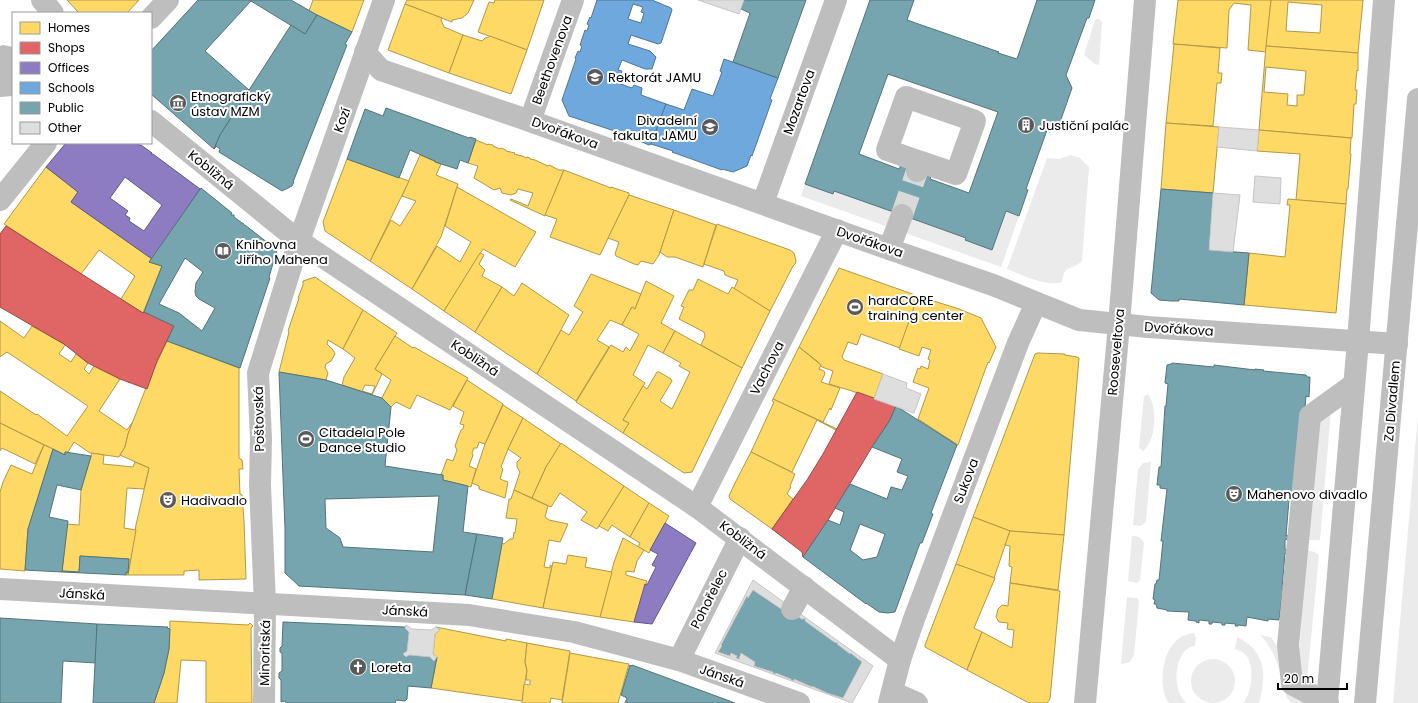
<svg xmlns="http://www.w3.org/2000/svg" width="1418" height="703" viewBox="0 0 1418 703" font-family="Poppins,sans-serif">
<style>
.green{fill:#ebebeb}
.water{fill:#bdbdbd}
.homes{fill:#ffd966;stroke:#b29847;fill-rule:evenodd}
.shops{fill:#e06666;stroke:#9d4747}
.offices{fill:#8e7cc3;stroke:#635788;fill-rule:evenodd}
.schools{fill:#6fa8dc;stroke:#4e769a;fill-rule:evenodd}
.public{fill:#76a5af;stroke:#53747a;fill-rule:evenodd}
.building{fill:#dedede;stroke:#c6c6c6;fill-rule:evenodd}
.lines{fill:none;stroke-linecap:round;stroke-linejoin:round}
.minor-tunnel{stroke:#d9d9d9;stroke-width:22;stroke-dasharray:22 11;stroke-linecap:butt}
.minor{stroke:#bebebe;stroke-width:22}
.tram{stroke:#bebebe;stroke-width:1}
.labels{text-anchor:middle;dominant-baseline:central;stroke-width:4;stroke-linejoin:round;paint-order:stroke}
.street-label{font-size:13px;fill:#000;stroke:#fff}
.poi-label{font-size:13px;fill:#000;stroke:#fff;text-anchor:start}
</style>
<rect width="100%" height="100%" fill="#fff"/>
<g class="green">
<polygon points="1097,19 1099,19 1102,22 1099,65 1095,64 1084,55 1095,20"/>
<path d="M1071 155 1080 158 1089 167 1082 261C1071 271 1065 263 1062 282 1047 287 1022 275 1007 269L1047 158 1059 159Z"/>
<polygon points="805,184 833,194 834,191 966,238 965,240 992,250 1006,211 1019,216 1001,267 801,196"/>
<path d="M1148 394C1158 408 1156 441 1143 451L1139 448 1144 396Z"/>
<polygon points="1331,411 1320,540 1307,540 1317,427 1323,415"/>
<polygon points="1418,415 1418,703 1393,703"/>
<polygon points="1151,462 1146,520 1144,524 1140,526 1133,525 1138,469 1143,463"/>
<path d="M1132 536C1138 536 1141 537 1144 543L1140 580 1137 583 1128 581Z"/>
<polygon points="1306,550 1315,552 1319,555 1307,681 1298,674"/>
<polygon points="1127,597 1137,598 1139,601 1134,655 1130,662 1121,664"/>
<path d="M1194 633 1196 638 1195 646C1173 648 1171 692 1187 703H1169C1158 689 1162 654 1175 642 1180 636 1187 634 1194 633Z"/>
<path d="M1260 635 1271 637 1278 648 1304 700V703H1291L1287 698C1280 675 1278 653 1260 635Z"/>
<path d="M1237 637C1266 651 1267 675 1259 703H1243C1252 693 1254 670 1248 658 1245 653 1241 651 1235 649L1236 642 1237 641Z"/>
<circle cx="1213" cy="681" r="22"/>
</g>
<polygon class="water" points="3,45 13,47 13,96 0,97 0,46"/>
<g class="homes">
<polygon points="67,0 139,0 127,13 79,13"/>
<polygon points="313,0 364,0 352,32 309,11"/>
<polygon points="407,0 474,0 468,13 462,18 452,20 452,22 405,4"/>
<polygon points="495,0 544,0 527,50 478,32 489,2 494,3"/>
<polygon points="1178,0 1271,0 1266,52 1248,50 1251,5 1234,3 1229,10 1227,48 1173,44"/>
<path d="M1271 0H1363L1358 53 1266 46ZM1288 2 1322 5 1320 33 1286 31Z"/>
<polygon points="405,4 442,18 441,20 444,27 463,35 449,73 388,50"/>
<polygon points="463,35 482,41 485,38 489,37 490,36 527,50 511,94 449,73"/>
<polygon points="1174,44 1220,48 1218,73 1222,73 1221,83 1217,83 1213,126 1166,123"/>
<path d="M1266 46 1358 53V71L1357 70 1355 90H1357L1356 104H1354L1352 138 1259 130ZM1266 67 1306 71 1304 95H1297V106L1287 105 1288 94 1264 92Z"/>
<polygon points="1166,123 1219,127 1213,193 1161,189"/>
<polygon points="1259,130 1351,138 1350,154 1351,154 1348,189 1347,189 1346,204 1296,200 1300,154 1257,151"/>
<polygon points="476,140 488,145 488,144 493,145 493,146 500,149 501,148 506,150 506,151 515,153 514,154 522,156 527,158 527,157 530,158 530,159 535,160 548,166 549,165 559,170 564,170 545,216 510,200 511,199 528,206 533,193 518,189 516,193 511,195 502,193 500,188 494,190 474,178 478,166 468,163"/>
<polygon points="420,155 441,164 436,175 458,184 441,237 412,289 370,261 391,220 400,226 416,201 402,196"/>
<polygon points="347,159 409,181 370,261 325,231 323,222"/>
<polygon points="46,167 78,192 71,202 152,259 149,262 162,266 143,313 121,299 135,276 99,250 81,274 4,224"/>
<polygon points="564,170 611,188 611,187 629,193 629,195 600,255 550,237 557,219 545,215"/>
<polygon points="457,187 536,232 515,267 483,249 444,311 412,289 437,246 460,262 471,242 445,226"/>
<polygon points="629,195 674,210 659,255 653,264 641,261 638,265 634,264 616,256 615,254 619,242 608,238"/>
<polygon points="1288,199 1346,204 1336,313 1244,305 1249,253 1285,257 1290,205 1287,205"/>
<polygon points="674,210 716,225 703,267 675,257 667,257 660,252"/>
<polygon points="717,224 790,250 794,253 796,261 795,264 793,266 770,311 734,289 738,280 725,275 724,271 704,264"/>
<polygon points="480,253 484,255 479,264 485,270 482,276 502,287 475,332 444,311"/>
<polygon points="839,268 918,296 900,348 861,334 857,345 848,342 842,357 844,360 883,374 874,399 852,391 829,384 833,371 822,367 817,361 799,347"/>
<polygon points="591,274 641,294 635,309 632,307 622,325 610,320 597,340 609,347 576,401 537,374 561,330 569,335 583,312 574,306"/>
<polygon points="315,277 363,310 343,349 328,340 327,344 333,350 335,354 331,361 326,364 325,367 328,373 326,380 279,372 289,332 288,331 299,298 298,298 303,285 303,281"/>
<polygon points="698,279 728,294 732,287 770,311 742,368 701,345 705,336 704,332 679,319 684,307 681,306 689,290 693,290"/>
<polygon points="646,281 674,296 661,323 675,331 663,353 648,345 633,375 645,383 623,420 629,423 623,433 576,402 611,345 623,352 626,347 630,351 639,334 622,325 632,307 635,309"/>
<polygon points="522,283 569,315 537,374 475,332 502,287 514,296"/>
<polygon points="918,296 959,309 981,318 996,347 989,363 988,362 958,445 918,419 929,388 913,382 918,368 920,369 921,366 928,369 930,360 928,359 931,350 922,347 919,356 899,349"/>
<path d="M363 310 397 333 375 369 382 374 372 395 342 385 344 377 355 358 343 349ZM365 385 375 386 372 394 362 391Z"/>
<polygon points="0,321 24,338 32,326 64,344 65,345 59,354 71,362 76,354 88,363 84,369 89,374 94,366 120,379 99,411 127,430 132,423 133,423 128,434 125,447 119,457 90,453 74,442 68,452 65,452 65,455 0,423 0,391 36,415 37,414 67,436 88,406 7,352 0,357"/>
<polygon points="675,331 742,368 692,472 684,473 623,433 629,423 623,420 643,386 647,389 657,372 659,372 671,379 672,381 660,401 672,409 690,372 679,366 681,363 663,353"/>
<polygon points="395,336 413,348 414,347 468,378 450,410 417,395 410,409 396,402 391,407 382,398 391,380 375,369"/>
<polygon points="167,341 239,368 239,458 242,460 243,469 239,469 240,494 242,495 244,521 246,579 199,580 199,570 184,571 184,575 128,575 136,525 149,468 120,455 125,447 128,434 151,375"/>
<polygon points="799,347 821,365 819,369 824,371 825,374 821,382 840,388 831,410 830,408 823,422 773,399"/>
<polygon points="1038,353 1065,354 1065,355 1077,357 1079,358 1064,535 1010,531 973,517 1035,354"/>
<polygon points="467,380 503,404 485,444 479,442 477,448 474,448 472,453 473,455 469,466 476,469 471,487 443,480 443,475 441,475 447,459 453,461 457,450 455,446 461,430 463,429 464,425 460,424 464,412 453,406"/>
<polygon points="773,399 837,429 836,430 817,420 792,472 751,452 774,402 772,401"/>
<polygon points="503,405 523,418 508,449 501,467 503,469 500,479 508,482 505,498 479,489 479,486 472,483 485,444"/>
<polygon points="523,418 561,444 546,467 532,498 514,490 520,472 517,467 517,462 521,458 508,449"/>
<polygon points="0,423 44,445 35,464 2,448 0,451"/>
<polygon points="561,443 624,486 597,529 581,520 587,512 560,493 551,507 532,498 546,467"/>
<polygon points="44,445 53,449 28,529 25,571 0,569 0,492 3,482 11,465 32,474"/>
<polygon points="751,452 795,474 790,486 791,487 787,494 793,499 772,529 730,499 729,496 735,483"/>
<polygon points="92,453 104,455 103,464 133,467 135,462 149,468 144,489 127,488 124,528 136,530 128,575 126,575 126,572 128,573 129,559 80,556 79,572 62,571 67,524 79,525 81,490"/>
<polygon points="624,486 649,503 630,537 612,525 608,531 599,526"/>
<polygon points="514,490 548,506 545,517 549,520 568,524 560,542 549,540 544,567 550,568 550,565 552,566 543,608 492,599 502,543 504,544 510,539 513,539 514,532 515,533 517,519 506,518 509,499 511,499"/>
<polygon points="649,503 669,516 649,553 638,547 640,543 630,537"/>
<polygon points="973,517 1010,531 994,578 956,564"/>
<polygon points="1010,531 1064,535 1058,590 1010,583 1012,567 1009,566 1010,546 1005,545"/>
<polygon points="623,538 644,550 637,561 634,572 626,571 626,575 647,581 634,622 600,617 614,562"/>
<polygon points="568,555 587,558 585,567 612,572 600,617 543,608 553,562 566,564"/>
<polygon points="956,564 995,578 974,628 982,632 967,670 925,647 925,645"/>
<polygon points="1010,583 1060,591 1050,699 1047,703 1029,703 967,670 982,632 1012,648 1014,630 1007,629 1008,623 999,622 996,617 998,609 1002,605 1008,606"/>
<polygon points="170,621 248,625 250,623 253,626 251,628 252,703 206,703 206,661 181,660 177,703 154,703 164,673 169,649"/>
<polygon points="436,627 506,641 506,639 527,643 525,662 527,670 522,701 431,688 437,657 433,654 435,634 440,630"/>
<polygon points="527,643 570,651 562,700 551,698 550,703 522,703 524,684 530,685 530,680 526,680 527,670 525,662"/>
<polygon points="570,653 629,664 618,703 562,703"/>
</g>
<g class="shops">
<polygon points="6,226 143,313 144,312 174,326 157,361 147,389 120,379 88,363 64,344 0,307 0,234"/>
<polygon points="857,392 896,406 890,420 872,447 828,520 803,557 802,552 772,529 807,480 823,454"/>
</g>
<g class="offices">
<path d="M66 143H138V145H141L152 153 151 154H153L200 189 152 259 71 202 78 192 46 167ZM125 177 162 205 144 231 129 221 130 218 125 215 128 211 110 198Z"/>
<polygon points="665,523 696,543 652,624 634,622 645,584 647,585 656,567 652,565 658,554 650,550"/>
</g>
<g class="schools">
<path d="M597 0H652L671 8 672 10 661 43 658 44 631 35 628 44 650 51 656 57 652 69H645L622 60 618 70 622 71 618 83 632 88 634 85 642 88 641 95 666 104 651 144 649 145 635 139 636 138 569 116 562 100 576 59 575 58 578 51 580 52 582 46 580 45 585 30 587 31 589 25 587 24 590 17 591 18ZM633 4 643 7 641 12 644 13 641 23 628 19Z"/>
<polygon points="724,59 778,78 770,99 772,100 752,156 751,155 747,166 733,172 722,169 722,170 672,152 673,151 651,144 666,104 684,110 692,89 713,96 722,72 720,71"/>
</g>
<g class="public">
<polygon points="198,0 291,0 317,15 305,34 251,1 205,51 249,90 220,135 214,149 151,94 151,51"/>
<polygon points="744,0 806,0 778,78 733,62 750,13 741,9"/>
<path d="M870 0H914L907 20 999 52 998 53 1017 59 1037 0H1095L1089 18H1087L1066 75 1072 88 1059 125 1047 130 1026 189 1028 190 1019 216 1006 211 992 250 965 240 966 238 902 215 834 191 833 194 805 184ZM888 74 998 112 969 193 930 179 931 176 901 165 899 169 859 154Z"/>
<polygon points="317,15 352,32 345,44 347,45 293,182 294,182 292,186 282,191 219,152 220,149 216,146 214,149 220,135 291,25 305,34"/>
<polygon points="386,108 469,138 470,137 476,139 468,163 460,160 457,169 435,162 435,161 410,150 399,178 347,159 365,109 383,116"/>
<path d="M201 188 232 213 231 215H234V217L242 223H243L245 226V225L277 250 269 277 270 278 240 368 167 341 174 326 144 312 162 266 149 262ZM185 258 203 272 196 283 195 292 196 296 199 299 215 308 202 331 179 313 159 304Z"/>
<polygon points="1161,189 1213,193 1209,250 1249,253 1244,305 1179,299 1179,301 1171,301 1159,300 1151,293"/>
<polygon points="1172,363 1214,367 1214,365 1255,370 1255,369 1264,370 1263,371 1306,375 1307,377 1310,377 1309,397 1306,396 1297,500 1289,500 1286,536 1289,535 1290,538 1285,540 1285,549 1289,552 1287,555 1285,553 1282,589 1283,589 1279,620 1268,619 1268,621 1247,617 1246,626 1238,625 1238,626 1235,626 1236,624 1225,623 1225,625 1222,625 1222,623 1212,622 1212,624 1209,624 1209,621 1199,620 1199,623 1196,622 1196,621 1188,620 1189,612 1167,611 1167,610 1157,608 1156,604 1154,604 1155,600 1153,599 1155,584 1156,584 1157,580 1159,580 1163,541 1161,541 1167,489 1160,488 1160,485 1157,485 1159,467 1161,467 1165,406 1166,406 1168,384 1165,383 1167,365 1171,364"/>
<path d="M279 372 326 380 382 398 391 407 385 466 443 475V480L468 486 463 532 477 534 465 595 299 586 285 573V529ZM439 496 433 552 343 547 340 538 326 528 325 499Z"/>
<path d="M896 406 957 445 931 513 933 514 922 543H920L895 612 888 613 879 612 866 603V604L803 557 828 520 840 525 844 512 835 508 850 484 887 499 891 487 902 490 908 476 897 472 902 459 872 447 890 420ZM860 524 885 534 877 557 863 560 850 550Z"/>
<polygon points="53,449 65,455 65,452 91,456 81,490 57,485 49,517 68,521 62,572 25,570 28,529"/>
<polygon points="477,534 503,538 492,599 465,595"/>
<polygon points="80,556 129,559 128,573 126,572 126,575 62,572 62,571 79,572"/>
<polygon points="753,590 784,611 789,610 803,620 803,618 806,620 805,621 834,642 838,643 837,644 850,654 851,653 853,655 862,662 843,698 827,693 812,686 812,687 794,679 794,681 791,680 791,679 776,673 775,674 773,673 773,672 754,666 755,662 741,653 739,659 736,658 737,656 731,653 730,656 718,652 722,646 721,645 747,596 748,598"/>
<polygon points="0,618 97,624 96,663 63,661 61,703 0,703"/>
<polygon points="283,622 405,627 405,628 409,632 407,651 403,654 406,657 409,655 430,657 434,661 437,657 431,688 408,686 407,699 405,701 396,700 395,703 286,703 285,701 281,702 281,680 279,678 279,673 282,671 282,653 280,652 280,648 282,646"/>
<polygon points="97,624 168,627 167,628 170,629 169,649 164,673 154,703 93,703"/>
<polygon points="630,665 631,666 632,665 735,703 625,703 627,698 621,695"/>
</g>
<g class="building">
<polygon points="698,0 744,0 739,14"/>
<polygon points="1219,127 1259,130 1257,151 1217,147"/>
<polygon points="1255,176 1281,178 1280,204 1253,202"/>
<polygon points="1213,193 1240,195 1233,252 1209,250"/>
<polygon points="883,374 907,383 906,388 921,394 914,413 874,399"/>
<path d="M753 580 873 666 852 703 715 653ZM753 590 784 611 789 610 803 620V618L806 620 805 621 834 642 838 643 837 644 850 654 851 653 853 655 862 662 843 698 827 693 812 686V687L794 679V681L791 680V679L776 673 775 674 773 673V672L754 666 755 662 741 653 739 659 736 658 737 656 731 653 730 656 718 652 722 646 721 645 747 596 748 598Z"/>
<polygon points="406,625 412,629 431,630 436,627 440,630 435,634 433,654 437,657 434,661 430,657 409,655 406,657 403,654 407,651 409,632 405,628"/>
</g>
<g class="lines">
<polyline class="minor-tunnel" points="902,215 917,171"/>
<g class="minor">
<polyline points="42,0 53,13"/>
<polyline points="151,18 168,0"/>
<polyline points="365,52 381,70 530,121 889,249 993,285 1079,320 1148,327 1397,344"/>
<polyline points="151,121 299,241 697,507 900,660"/>
<polyline points="530,121 573,0"/>
<polyline points="917,171 921,162 956,174 975,121 906,97 887,150 921,162"/>
<polyline points="0,200 46,143"/>
<polyline points="763,203 836,0"/>
<polyline points="889,249 902,215"/>
<polyline points="697,507 837,230"/>
<polyline points="0,589 469,615 574,632 679,660 799,703"/>
<polyline points="792,609 804,587"/>
<polyline points="679,660 740,538"/>
<polyline points="892,692 917,703"/>
<polyline points="264,703 265,604 260,485 261,439 258,373 299,241 384,0"/>
<polyline points="889,703 900,660 914,619 1018,343 1036,303"/>
<polyline points="1085,703 1119,324 1145,0"/>
<polyline points="1327,703 1292,684 1288,645 1310,416 1353,385"/>
<polyline points="1328,703 1327,703 1358,341 1384,0"/>
<polyline points="1365,703 1418,99"/>
</g>
<g class="tram">
<polyline points="1080,703 1112,324 1138,0"/>
<polyline points="1090,703 1152,0"/>
</g>
</g>
<defs>
<g id="university-disc" transform="scale(0.9)"><circle r="9.5" fill="#595959" stroke="#fff"/><path d="M0-5L7-2L0 1L-7-2ZM-4 1L0 2.5L4 1V4Q0 6-4 4Z" fill="#fff"/></g>
<g id="museum-disc" transform="scale(0.9)"><circle r="9.5" fill="#595959" stroke="#fff"/><path d="M0-6L6-3V-2H-6V-3ZM-5-1h2V3h-2ZM-1-1h2V3h-2ZM3-1h2V3H3ZM-6 4H6V6H-6Z" fill="#fff"/></g>
<g id="building-disc" transform="scale(0.9)"><circle r="9.5" fill="#595959" stroke="#fff"/><path d="M-4-6H4V6H1V3H-1V6H-4ZM-2.5-4.3h1.7v1.8h-1.7ZM.8-4.3h1.7v1.8H.8ZM-2.5-1h1.7V.8h-1.7ZM.8-1h1.7V.8H.8Z" fill="#fff"/></g>
<g id="library-disc" transform="scale(0.9)"><circle r="9.5" fill="#595959" stroke="#fff"/><path d="M-6-4Q-3-5.5-.7-3.5V5Q-3 3-6 4ZM6-4Q3-5.5 .7-3.5V5Q3 3 6 4Z" fill="#fff"/></g>
<g id="stadium-disc" transform="scale(0.9)"><circle r="9.5" fill="#595959" stroke="#fff"/><path d="M0-5a6.5 5 0 1 0 0 10a6.5 5 0 1 0 0-10ZM-3.5-1.8h7v3.6h-7Z" fill="#fff"/></g>
<g id="theatre-disc" transform="scale(0.9)"><circle r="9.5" fill="#595959" stroke="#fff"/><path d="M-5-5.5Q0-4 5-5.5V0Q5 5 0 6Q-5 5-5 0ZM-3.3-2.5H-1v1.5H-3.3ZM1-2.5H3.3v1.5H1ZM-2.8 1Q0 5.5 2.8 1Z" fill="#fff"/></g>
<g id="church-disc" transform="scale(0.9)"><circle r="9.5" fill="#595959" stroke="#fff"/><path d="M-1.2-6h2.4v3.5h3.3v2.4h-3.3V6h-2.4V-.1h-3.3v-2.4h3.3Z" fill="#fff"/></g>
</defs>
<g fill-rule="evenodd">
<use href="#university-disc" x="595" y="77"/>
<use href="#museum-disc" x="178" y="103"/>
<use href="#building-disc" x="1026" y="125"/>
<use href="#university-disc" x="710" y="127"/>
<use href="#library-disc" x="223" y="251"/>
<use href="#stadium-disc" x="855" y="307"/>
<use href="#stadium-disc" x="306" y="439"/>
<use href="#theatre-disc" x="1234" y="494"/>
<use href="#theatre-disc" x="168" y="500"/>
<use href="#church-disc" x="358" y="667"/>
</g>
<g class="labels">
<g class="street-label">
<text transform="translate(552 60) rotate(-70)">Beethovenova</text>
<text transform="translate(799 102) rotate(-70)">Mozartova</text>
<text transform="translate(342 120) rotate(-70)">Kozí</text>
<text transform="translate(565 133) rotate(20)">Dvořákova</text>
<text transform="translate(211 170) rotate(39)">Kobližná</text>
<text transform="translate(870 242) rotate(19)">Dvořákova</text>
<text transform="translate(1179 329) rotate(4)">Dvořákova</text>
<text transform="translate(1116 352) rotate(-85)">Rooseveltova</text>
<text transform="translate(475 358) rotate(34)">Kobližná</text>
<text transform="translate(767 368) rotate(-63)">Vachova</text>
<text transform="translate(1392 401) rotate(-85)">Za Divadlem</text>
<text transform="translate(259 419) rotate(-91)">Poštovská</text>
<text transform="translate(966 481) rotate(-69)">Sukova</text>
<text transform="translate(743 540) rotate(37)">Kobližná</text>
<text transform="translate(82 594) rotate(3)">Jánská</text>
<text transform="translate(709 599) rotate(-63)">Pohořelec</text>
<text transform="translate(405 611) rotate(3)">Jánská</text>
<text transform="translate(265 653) rotate(-89)">Minoritská</text>
<text transform="translate(722 676) rotate(19)">Jánská</text>
</g>
<g class="poi-label">
<text x="608" y="77">Rektorát JAMU</text>
<text x="191" y="96">Etnografický<tspan x="191" dy="15">ústav MZM</tspan></text>
<text x="697" y="120" text-anchor="end">Divadelní<tspan x="697" dy="15">fakulta JAMU</tspan></text>
<text x="1039" y="125">Justiční palác</text>
<text x="236" y="244">Knihovna<tspan x="236" dy="15">Jiřího Mahena</tspan></text>
<text x="868" y="300">hardCORE<tspan x="868" dy="15">training center</tspan></text>
<text x="319" y="432">Citadela Pole<tspan x="319" dy="15">Dance Studio</tspan></text>
<text x="1247" y="494">Mahenovo divadlo</text>
<text x="181" y="500">Hadivadlo</text>
<text x="371" y="667">Loreta</text>
</g>
</g>
<rect x="12" y="12" width="140" height="132" fill="#ffffff" stroke="#999999"/>
<rect x="20" y="22" width="20" height="12" fill="#ffd966" stroke="#999999"/>
<text x="48" y="32" font-size="12" fill="#000000">Homes</text>
<rect x="20" y="42" width="20" height="12" fill="#e06666" stroke="#999999"/>
<text x="48" y="52" font-size="12" fill="#000000">Shops</text>
<rect x="20" y="62" width="20" height="12" fill="#8e7cc3" stroke="#999999"/>
<text x="48" y="72" font-size="12" fill="#000000">Offices</text>
<rect x="20" y="82" width="20" height="12" fill="#6fa8dc" stroke="#999999"/>
<text x="48" y="92" font-size="12" fill="#000000">Schools</text>
<rect x="20" y="102" width="20" height="12" fill="#76a5af" stroke="#999999"/>
<text x="48" y="112" font-size="12" fill="#000000">Public</text>
<rect x="20" y="122" width="20" height="12" fill="#dedede" stroke="#999999"/>
<text x="48" y="132" font-size="12" fill="#000000">Other</text>
<path d="M1278 683v6h69v-6" fill="none" stroke="#000000" stroke-width="2"/>
<text x="1284" y="683" font-size="12" fill="#000000" stroke="#ffffff" stroke-width="3" paint-order="stroke">20 m</text>
</svg>
